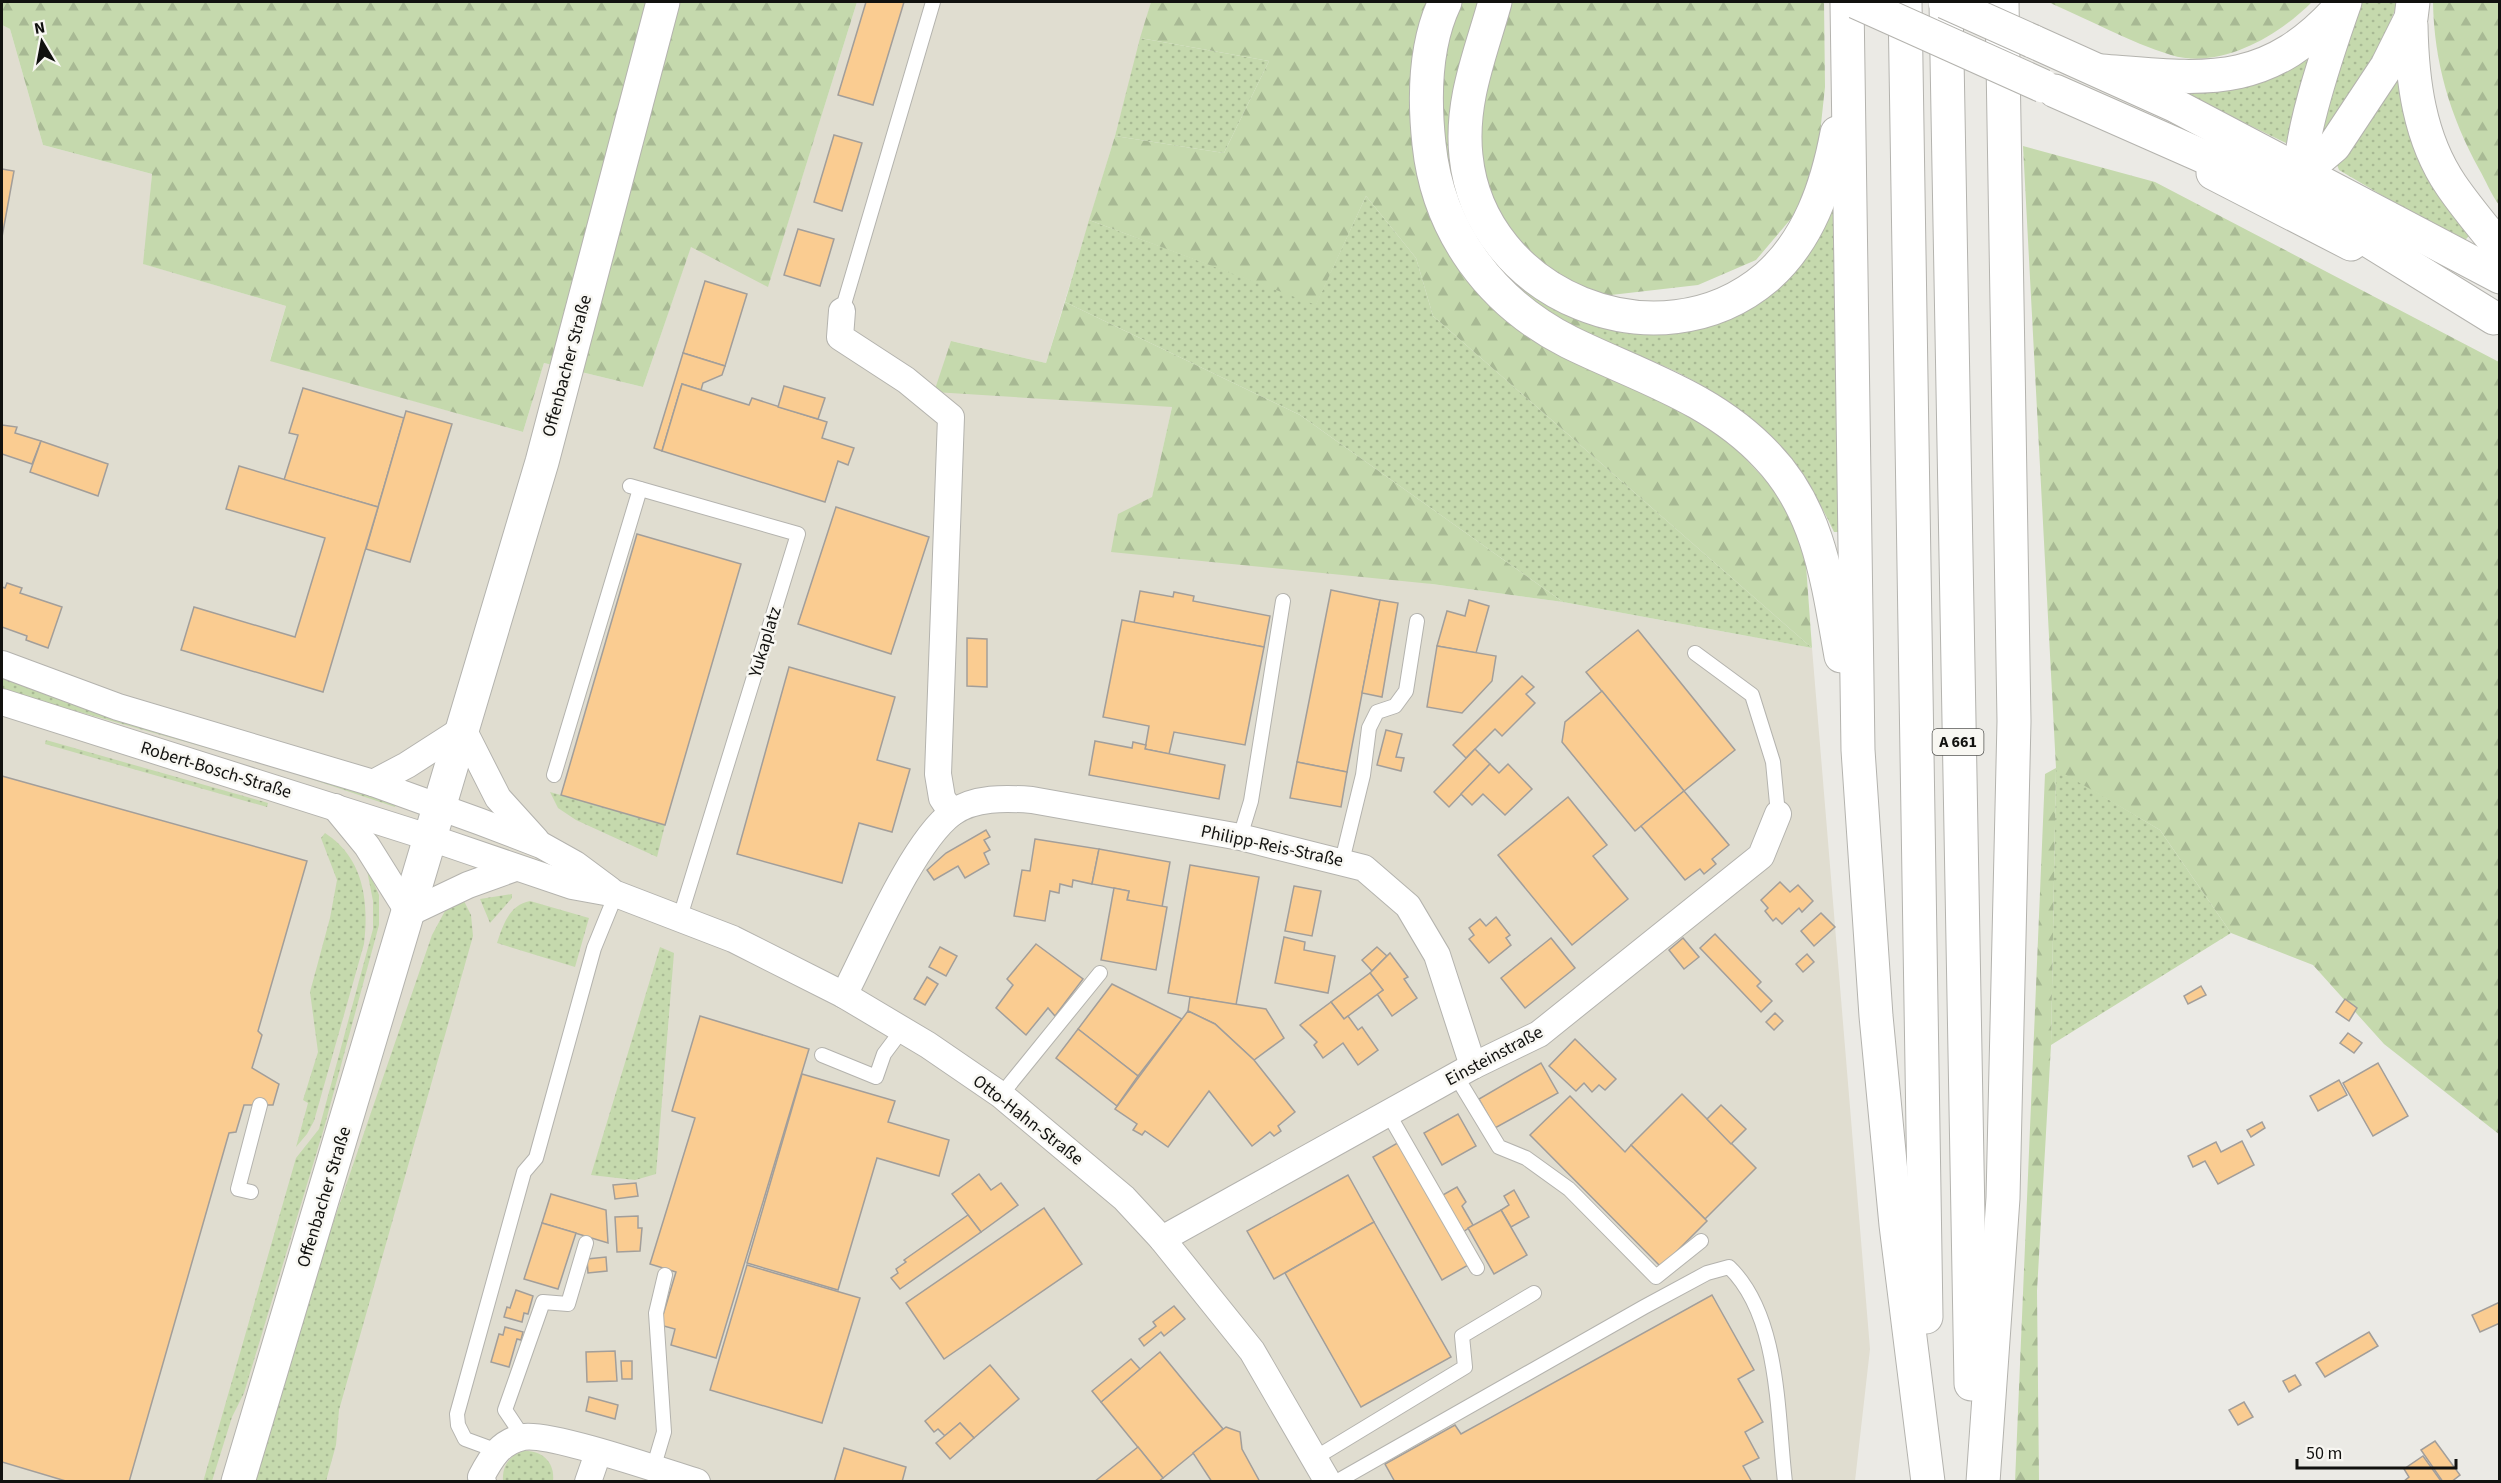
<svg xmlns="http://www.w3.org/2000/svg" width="2501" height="1483" viewBox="0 0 2501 1483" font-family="'Source Sans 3',sans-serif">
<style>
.built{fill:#e0ddd0}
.grass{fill:url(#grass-dots)}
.forest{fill:url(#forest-firs)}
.building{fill:#facc91;stroke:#a29e9a;stroke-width:1.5}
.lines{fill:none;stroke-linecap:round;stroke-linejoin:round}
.lane-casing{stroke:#b4b3ae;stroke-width:16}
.street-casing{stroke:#b4b3ae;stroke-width:28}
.secondary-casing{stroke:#b4b3ae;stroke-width:35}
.highway-casing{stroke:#b4b3ae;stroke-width:35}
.lane{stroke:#fff;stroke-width:14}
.street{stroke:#fff;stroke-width:26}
.secondary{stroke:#fff;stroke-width:33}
.highway{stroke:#fff;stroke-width:33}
.secondary-bridge-casing{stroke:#b4b3ae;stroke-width:35;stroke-linecap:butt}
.secondary-bridge{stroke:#fff;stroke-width:33}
.labels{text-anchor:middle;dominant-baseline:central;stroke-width:5;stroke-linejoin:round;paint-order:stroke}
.shield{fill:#f8f7f2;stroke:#565653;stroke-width:1.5}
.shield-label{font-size:16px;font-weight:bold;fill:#11110f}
.street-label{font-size:18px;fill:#11110f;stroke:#f8f7f2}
</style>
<defs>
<pattern id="grass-dots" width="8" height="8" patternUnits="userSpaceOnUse" patternTransform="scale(1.5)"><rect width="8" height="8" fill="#c5d9ad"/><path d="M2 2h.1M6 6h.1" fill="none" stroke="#a8b994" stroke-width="1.8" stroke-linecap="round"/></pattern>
<pattern id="forest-firs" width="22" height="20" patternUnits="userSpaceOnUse" patternTransform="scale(1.5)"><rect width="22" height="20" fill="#c5d9ad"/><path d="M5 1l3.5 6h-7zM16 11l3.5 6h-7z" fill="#a8b994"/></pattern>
</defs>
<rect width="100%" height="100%" fill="#ebeae5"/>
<polygon class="built" points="857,2 1151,2 1115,136 1046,363 951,341 1172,407 1152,498 1118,515 1432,584 1563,602 1812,648 1870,1349 1855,1481 2,1481 2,25 10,29 43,145 152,174 144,264 286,306 270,360 523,432 544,363 643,387 691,246 768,286"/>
<g class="grass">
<polygon points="2357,2 2398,2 2379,51 2322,143 2318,114"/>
<polygon points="2327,31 2290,145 2183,93"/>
<polygon points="1140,38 1269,61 1224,153 1115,136"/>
<polygon points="2399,66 2471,233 2463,243 2339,170 2336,162"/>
<polygon points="1366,196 1416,258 1433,316 1812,648 1563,602 1300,415 1065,302 1089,220 1316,304"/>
<path d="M1833 196 1839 532H1834C1799 457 1753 410 1679 373 1645 356 1607 345 1575 326 1555 314 1538 293 1521 277L1708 318Z"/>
<polygon points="2,678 68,703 398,799 395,807 275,767 30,698 2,689"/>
<polygon points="46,740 268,803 267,807 45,744"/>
<polygon points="2056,768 2160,830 2231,933 2051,1045"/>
<polygon points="550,792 665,825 657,857 576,820 558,808"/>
<path d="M325 833C364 858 369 902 364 944L314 1121 307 1134 296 1147 308 1103 303 1100 318 1052 310 992 330 918 337 880 321 838Z"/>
<polygon points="366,865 379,895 379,925 324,1128 244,1393 232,1417 212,1481 203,1482 296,1158 319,1129 373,929 373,901"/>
<polygon points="512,894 512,898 490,923 480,899"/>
<polygon points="463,899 471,915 473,936 339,1410 336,1445 326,1481 250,1482 297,1328 432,935 445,911"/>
<path d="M530 901 589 918 575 967 497 943C503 925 509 905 530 901Z"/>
<polygon points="660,947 674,953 656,1174 635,1180 591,1175"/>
<path d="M523 1451C542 1450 555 1462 553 1481H503C502 1466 509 1456 523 1451Z"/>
</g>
<g class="forest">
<polygon points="2,2 857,2 768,287 691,247 643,387 544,363 523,432 270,361 286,306 143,264 152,174 43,145 10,29 2,25"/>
<polygon points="1151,2 1824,2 1825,87 1818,152 1801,207 1756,260 1698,285 1611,295 1576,353 1655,391 1726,438 1772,487 1804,537 1812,648 1433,316 1416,258 1366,196 1316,305 1089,220 1115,136 1224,153 1269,61 1140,38"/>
<path d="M2048 2H2312C2278 36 2221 70 2171 55 2129 42 2088 19 2048 2Z"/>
<path d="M2433 2H2499V205C2491 194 2486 181 2479 169 2450 116 2434 62 2433 2Z"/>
<polygon points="2023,146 2155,182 2499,362 2500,1135 2384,1044 2313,965 2231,933 2160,830 2056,769 2051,1045 2037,1291 2039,1481 2015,1482 2045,774 2056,768"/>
<polygon points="1065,302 1300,415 1563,602 1432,584 1111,552 1118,514 1152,497 1172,407 934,392 951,341 1046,363"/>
</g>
<g class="building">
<polygon points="866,2 904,2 873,105 838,95"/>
<polygon points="834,135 862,143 842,211 814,202"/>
<polygon points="2,169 14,171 2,237"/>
<polygon points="798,229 834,239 820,286 784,275"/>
<polygon points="705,281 747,294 725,366 683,353"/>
<polygon points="683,353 725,366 722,375 703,383 701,390 682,384 662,451 654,448"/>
<polygon points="682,384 749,405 752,398 827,422 822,438 854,448 848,465 838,461 825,502 662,451"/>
<polygon points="784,386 825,398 818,419 778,407"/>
<polygon points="303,388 404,418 378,507 284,480 298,435 289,433"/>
<polygon points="406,411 452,424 410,562 366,549"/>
<polygon points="2,425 17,427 15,433 41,441 32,464 2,454"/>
<polygon points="41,441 108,464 98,496 30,472"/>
<polygon points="239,466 378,507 323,692 181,650 194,607 295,637 325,538 226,509"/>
<polygon points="836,507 929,537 891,654 798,624"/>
<polygon points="637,534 741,564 665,825 561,795"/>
<polygon points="7,583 22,588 20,593 62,607 48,648 26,640 27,636 2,627 2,587 5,588"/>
<polygon points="1331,590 1380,600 1347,772 1297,762"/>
<polygon points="1140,591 1173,597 1174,592 1194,596 1193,601 1270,616 1264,647 1134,623"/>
<polygon points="1380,600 1398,603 1382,697 1362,693"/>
<polygon points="1469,600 1489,606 1476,653 1437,646 1447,611 1465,616"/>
<polygon points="1122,620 1264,647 1245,745 1174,732 1169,754 1145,749 1149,726 1103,717"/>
<polygon points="1638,630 1735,750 1684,791 1586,672"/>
<polygon points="967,638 987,639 987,687 967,686"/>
<polygon points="1437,646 1496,656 1492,681 1462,713 1427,707"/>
<polygon points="789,667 895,697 877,760 910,769 892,832 859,823 842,883 737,854"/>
<polygon points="1522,676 1534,687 1526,694 1535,703 1502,736 1495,729 1466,758 1453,745"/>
<polygon points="1602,691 1684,791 1635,831 1562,742 1565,722"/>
<polygon points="1386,730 1402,734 1396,757 1404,758 1401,771 1377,765"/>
<polygon points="1095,741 1132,748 1133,742 1146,745 1145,749 1225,765 1219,799 1089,775"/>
<polygon points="1475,749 1490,764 1449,807 1434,792"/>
<polygon points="1297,762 1347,772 1341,807 1290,798"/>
<polygon points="1490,764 1499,773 1508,764 1532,789 1505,815 1483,794 1472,805 1461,794"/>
<polygon points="2,776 307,861 258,1031 262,1035 252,1068 279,1084 273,1105 244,1105 236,1132 229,1133 129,1482 69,1482 2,1462"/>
<polygon points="1684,791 1729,845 1712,859 1716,864 1704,874 1700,869 1685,880 1641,826"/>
<polygon points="1568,797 1607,845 1593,856 1628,899 1572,945 1498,855"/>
<polygon points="986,830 990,837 984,840 990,850 984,853 989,864 965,878 958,866 934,880 927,870 946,853"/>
<polygon points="1035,839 1099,849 1092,884 1073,880 1072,887 1060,884 1059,893 1050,891 1045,921 1014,916 1022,870 1030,871"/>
<polygon points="1099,849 1170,862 1162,907 1127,900 1129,891 1092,884"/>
<polygon points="1190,865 1259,877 1236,1005 1168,993"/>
<polygon points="1780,882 1790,892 1798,885 1813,901 1802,912 1799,908 1782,924 1776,918 1773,921 1765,911 1768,908 1761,900"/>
<polygon points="1294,886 1321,891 1312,936 1285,931"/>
<polygon points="1114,888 1129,891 1127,900 1167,907 1156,970 1101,960"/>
<polygon points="1821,913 1835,927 1814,946 1801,931"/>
<polygon points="1496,917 1510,935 1506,938 1511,945 1489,963 1469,939 1474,935 1469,928 1480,919 1486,926"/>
<polygon points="1715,934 1761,982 1757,986 1772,1001 1761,1012 1700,948"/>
<polygon points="1284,937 1305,942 1304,950 1335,956 1328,993 1275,983"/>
<polygon points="1551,938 1575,968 1525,1008 1501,978"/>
<polygon points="1683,938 1699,957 1684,969 1669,950"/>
<polygon points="1036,944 1083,979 1055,1016 1048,1008 1026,1035 996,1008 1013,985 1007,979"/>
<polygon points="940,947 957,956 946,976 929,967"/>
<polygon points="1377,947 1387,956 1372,971 1362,960"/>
<polygon points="1390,953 1408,977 1404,979 1417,998 1392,1016 1377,994 1383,990 1370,973"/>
<polygon points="1807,954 1814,962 1803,972 1796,964"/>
<polygon points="1370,973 1383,990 1344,1019 1331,1002"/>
<polygon points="927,977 938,984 925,1005 914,999"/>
<polygon points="1112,984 1182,1019 1138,1076 1078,1029"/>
<polygon points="2201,986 2206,995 2188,1004 2184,996"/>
<polygon points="1190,997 1266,1009 1284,1038 1254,1060 1215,1024 1188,1011"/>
<polygon points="2345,999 2357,1008 2349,1021 2336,1012"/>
<polygon points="1331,1002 1344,1019 1348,1016 1358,1030 1362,1027 1378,1050 1358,1065 1343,1043 1323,1058 1314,1045 1317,1042 1300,1025"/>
<polygon points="1188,1011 1215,1024 1254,1060 1295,1112 1278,1126 1281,1131 1274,1136 1270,1132 1252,1146 1209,1091 1168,1147 1145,1131 1142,1135 1133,1130 1137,1124 1115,1109"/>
<polygon points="1775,1013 1783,1021 1774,1030 1766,1022"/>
<polygon points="700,1016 809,1049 716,1358 671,1345 675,1329 660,1325 676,1272 650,1264 695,1118 672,1111"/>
<polygon points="1078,1029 1138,1076 1117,1106 1056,1058"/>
<polygon points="2348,1033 2362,1043 2354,1053 2340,1043"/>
<polygon points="1575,1039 1616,1079 1605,1090 1599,1085 1592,1092 1584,1083 1576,1091 1549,1066"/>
<polygon points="1541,1063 1558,1093 1495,1128 1479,1099"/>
<polygon points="2378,1063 2408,1116 2373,1136 2343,1083"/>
<polygon points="802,1074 895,1101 888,1122 949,1140 939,1176 877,1158 838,1290 747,1263"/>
<polygon points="2339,1080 2347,1095 2318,1111 2310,1096"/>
<polygon points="1682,1094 1756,1168 1705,1219 1631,1145"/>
<polygon points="1570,1096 1625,1152 1631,1145 1707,1221 1661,1267 1530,1135"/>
<polygon points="1721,1105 1746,1129 1731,1144 1707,1119"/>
<polygon points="1458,1114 1476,1146 1442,1165 1424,1133"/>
<polygon points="2262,1122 2265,1128 2251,1137 2247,1130"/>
<polygon points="1401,1141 1470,1264 1442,1280 1373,1157"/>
<polygon points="2242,1141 2254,1165 2218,1184 2205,1161 2193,1167 2188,1156 2216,1142 2221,1152"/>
<polygon points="979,1174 991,1190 1001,1183 1018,1205 981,1232 952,1194"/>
<polygon points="1348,1175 1374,1222 1274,1279 1247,1231"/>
<polygon points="636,1183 638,1196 615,1199 613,1185"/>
<polygon points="1457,1187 1466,1202 1462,1206 1473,1225 1463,1232 1441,1196"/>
<polygon points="1514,1190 1529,1217 1511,1227 1501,1210 1509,1205 1504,1196"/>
<polygon points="551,1194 606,1210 608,1243 542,1223"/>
<polygon points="1044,1208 1082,1264 944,1359 906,1303"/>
<polygon points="1501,1210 1527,1255 1494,1274 1468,1228"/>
<polygon points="968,1215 981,1232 900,1289 891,1278 898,1273 896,1269 906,1262 904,1260"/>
<polygon points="638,1216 638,1228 642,1228 640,1251 617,1252 615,1217"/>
<polygon points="1374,1222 1451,1357 1361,1407 1285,1273"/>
<polygon points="542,1223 576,1233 558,1289 524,1279"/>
<polygon points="606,1257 607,1271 588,1273 587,1259"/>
<polygon points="747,1265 860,1298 822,1423 710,1390"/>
<polygon points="516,1290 533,1296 528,1314 524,1313 522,1322 504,1317 507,1307 510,1308"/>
<polygon points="1712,1295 1754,1370 1738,1379 1763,1422 1745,1432 1759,1458 1743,1466 1752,1482 1395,1482 1385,1464 1455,1425 1461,1434"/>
<polygon points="2500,1302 2500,1323 2480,1332 2472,1315"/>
<polygon points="1174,1306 1185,1319 1164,1336 1161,1332 1144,1346 1139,1339 1156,1326 1153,1322"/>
<polygon points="505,1327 523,1332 521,1340 517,1339 509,1367 491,1362 499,1334 503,1335"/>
<polygon points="2369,1332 2378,1346 2325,1377 2316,1363"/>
<polygon points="615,1351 617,1381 587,1382 586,1352"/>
<polygon points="1160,1352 1223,1429 1163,1478 1101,1402"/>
<polygon points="1131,1359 1140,1369 1101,1402 1092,1391"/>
<polygon points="621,1361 632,1361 632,1379 622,1379"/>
<polygon points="990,1365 1019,1399 974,1438 960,1423 945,1436 938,1429 934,1432 925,1421"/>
<polygon points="2295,1375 2301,1385 2289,1392 2283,1381"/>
<polygon points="589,1397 618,1405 615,1419 586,1411"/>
<polygon points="2244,1402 2253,1417 2238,1425 2229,1410"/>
<polygon points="960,1423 974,1438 950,1459 936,1443"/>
<polygon points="1226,1427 1240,1432 1242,1449 1260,1482 1212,1482 1193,1453"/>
<polygon points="2435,1441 2460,1475 2451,1482 2443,1482 2421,1450"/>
<polygon points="1138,1447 1163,1478 1158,1482 1094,1482"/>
<polygon points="844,1448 906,1467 902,1482 834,1482"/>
<polygon points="2423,1456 2441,1481 2403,1482 2409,1477 2404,1469"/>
</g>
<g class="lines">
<g class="lane-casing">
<g id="lane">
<polyline points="842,311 933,2"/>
<polyline points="630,486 798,534 680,917"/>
<polyline points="1695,653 1752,695 1773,762 1778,814"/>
<polyline points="554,775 640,489"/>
<polyline points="1240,837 1251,801 1283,601"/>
<polyline points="1342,861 1363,775 1369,728 1377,712 1395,706 1406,691 1417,621"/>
<polyline points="822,1055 876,1077 884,1054 902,1030"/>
<polyline points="1456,1076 1499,1147 1526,1158 1569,1189 1656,1277 1701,1241"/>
<polyline points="1001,1095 1100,973"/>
<polyline points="1388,1113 1477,1268"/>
<polyline points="251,1192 238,1189 260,1105"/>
<polyline points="523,1437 505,1410 543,1302 568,1304 586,1243"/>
<polyline points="495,1450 465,1439 458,1425 457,1414 524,1172 536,1158 594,948 616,894"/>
<polyline points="1315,1458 1465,1367 1462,1336 1534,1293"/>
<polyline points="653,1469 664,1432 656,1313 665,1275"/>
<path d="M1336 1482 1644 1307 1707 1273 1729 1267C1780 1316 1777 1414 1785 1482"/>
</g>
</g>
<g class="street-casing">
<g id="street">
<polyline points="842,311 840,337 906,380 951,417 938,774 942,798 952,813"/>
<polyline points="2,664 118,707 373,783 481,822 541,845 575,864 610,890"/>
<polyline points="2,702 431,838 572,886 616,894 733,939 844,995 928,1045 1001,1095 1124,1198 1162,1239 1252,1351 1328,1482"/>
<polyline points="373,783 407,765 463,729 498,798 536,840"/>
<polyline points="335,807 367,846 409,913 468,885 515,868"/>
<path d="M844 995C868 949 912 843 952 813 974 797 1006 798 1032 800L1240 837 1364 868 1408 906 1437 955 1473 1066"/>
<polyline points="1162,1239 1473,1066 1539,1034 1761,856 1778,814"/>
<path d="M483 1482 481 1477C491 1458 500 1442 523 1437 550 1432 665 1472 697 1482"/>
<polyline points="588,1482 598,1453"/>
</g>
</g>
<g class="secondary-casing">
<g id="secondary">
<polyline points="2032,41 2174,105 2500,277"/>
<polyline points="2213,173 2351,244"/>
<polyline points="238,1482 542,462 663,2"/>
</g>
</g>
<g class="highway-casing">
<g id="highway">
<path d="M1445 2C1425 44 1424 98 1429 144 1438 231 1490 302 1569 342 1638 376 1712 397 1767 456 1820 511 1828 584 1841 656"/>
<path d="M1495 2C1481 53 1460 101 1466 156 1480 296 1659 369 1767 277 1809 240 1827 186 1837 133"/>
<polyline points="1847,2 1858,750 1876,1016 1896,1225 1928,1482"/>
<polyline points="1905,2 1926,1317"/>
<polyline points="1946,2 1971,1384"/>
<path d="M2345 2C2332 39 2293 149 2302 185 2305 197 2315 205 2324 213L2494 318"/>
<path d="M2411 25C2412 80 2419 138 2451 185 2466 207 2483 227 2500 248"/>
<path d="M2102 71C2205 79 2266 90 2341 6"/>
<polyline points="2055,91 2225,166 2254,177 2280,179 2301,174 2334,146 2387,66 2411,18 2413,2"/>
<polyline points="1983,1482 2003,1198 2014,721 2002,2"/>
</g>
</g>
<use href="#lane" class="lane"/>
<use href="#street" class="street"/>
<use href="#secondary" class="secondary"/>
<use href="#highway" class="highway"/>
<g class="secondary-bridge-casing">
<g id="secondary-bridge">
<polyline points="1856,2 2043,86"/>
<polyline points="1945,2 2032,41"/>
</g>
</g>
<use href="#secondary-bridge" class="secondary-bridge"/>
</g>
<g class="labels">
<rect class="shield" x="1932.5" y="729" width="51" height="26" rx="4.5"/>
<g class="shield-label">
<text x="1958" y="742">A 661</text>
</g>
<g class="street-label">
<text transform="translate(567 366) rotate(-75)">Offenbacher Straße</text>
<text transform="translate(765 642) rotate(-73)">Yukaplatz</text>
<text transform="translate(216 770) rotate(17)">Robert-Bosch-Straße</text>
<text transform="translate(1272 846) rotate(12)">Philipp-Reis-Straße</text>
<text transform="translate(1494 1056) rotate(-28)">Einsteinstraße</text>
<text transform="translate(1028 1120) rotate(38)">Otto-Hahn-Straße</text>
<text transform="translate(324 1197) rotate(-73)">Offenbacher Straße</text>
</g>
</g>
<rect width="2501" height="1483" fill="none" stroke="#11110f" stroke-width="6"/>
<g transform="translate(42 42) rotate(350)" stroke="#f8f7f2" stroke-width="4.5" paint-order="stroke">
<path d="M0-4.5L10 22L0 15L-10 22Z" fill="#11110f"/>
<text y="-9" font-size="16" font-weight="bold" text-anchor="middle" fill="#11110f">N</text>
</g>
<path d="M2297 1459v9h159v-9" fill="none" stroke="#11110f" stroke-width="3"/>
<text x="2306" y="1459" font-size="18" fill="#11110f" stroke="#f8f7f2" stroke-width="4.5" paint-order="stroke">50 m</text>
</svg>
